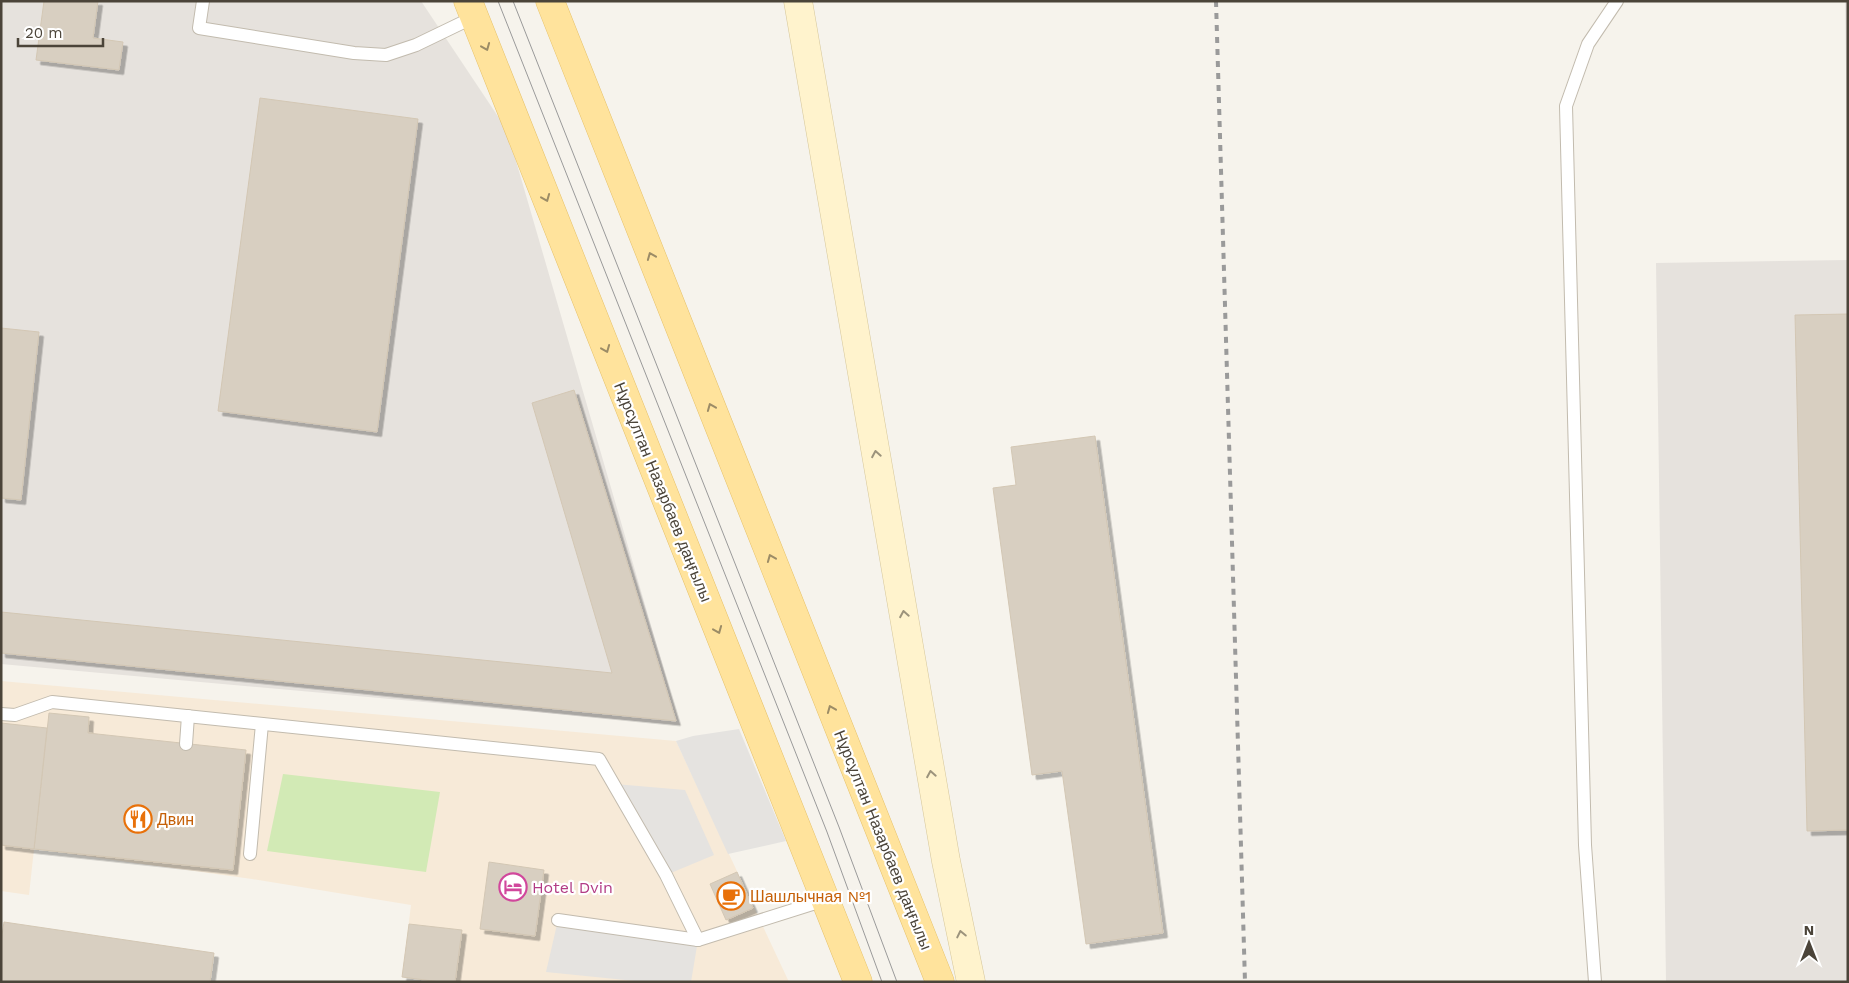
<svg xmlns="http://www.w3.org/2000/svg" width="1849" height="983" viewBox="0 0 1849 983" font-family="'Work Sans',sans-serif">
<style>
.commercial{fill:#f7ead8}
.industrial{fill:#e6e2dd}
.green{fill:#d2eab5}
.parking{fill:#e5e3e0}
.building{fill:#d8cfc1;stroke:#d3c7b4;filter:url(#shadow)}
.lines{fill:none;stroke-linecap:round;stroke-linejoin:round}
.lane-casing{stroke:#c2bbae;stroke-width:14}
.secondary-casing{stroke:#d6c79b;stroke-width:29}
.primary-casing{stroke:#e6c16a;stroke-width:29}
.lane{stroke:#fff;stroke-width:12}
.secondary{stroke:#fff3cd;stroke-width:28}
.primary{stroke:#ffe39c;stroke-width:28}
.tram{stroke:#9a9a9a;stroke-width:1}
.rail{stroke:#9a9a9a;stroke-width:4;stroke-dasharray:6 6;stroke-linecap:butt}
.oneway{stroke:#9c8c66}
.oneway2{stroke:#9c937c}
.labels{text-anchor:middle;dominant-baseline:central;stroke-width:4.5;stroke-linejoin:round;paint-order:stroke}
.street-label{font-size:16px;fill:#4b4439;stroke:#fff}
.food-label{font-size:16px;fill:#c56008;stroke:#fff;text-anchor:start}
.hotel-label{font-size:16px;fill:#b23c85;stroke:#fff;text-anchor:start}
</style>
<defs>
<filter id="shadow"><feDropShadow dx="4.5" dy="4.5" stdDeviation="0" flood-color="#0004"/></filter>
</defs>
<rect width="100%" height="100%" fill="#f6f3ec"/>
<polygon class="commercial" points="1,681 676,741 789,982 444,982 402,977 411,905 252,879 34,849 29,895 1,891"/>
<g class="industrial">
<polygon points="1,1 421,1 507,130 680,725 1,664"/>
<polygon points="1845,1 1848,1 1848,202"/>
<polygon points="1848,260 1848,982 1666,982 1656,263"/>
</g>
<polygon class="green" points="283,774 440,792 426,872 267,851"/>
<g class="parking">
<polygon points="739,729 786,841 728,854 676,741 693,736"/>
<polygon points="615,784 685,790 714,855 666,875"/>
<polygon points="558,920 698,940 691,982 645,982 546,972"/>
</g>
<g class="building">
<polygon points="44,1 98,1 93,38 123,42 119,70 36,60"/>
<polygon points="260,98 418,119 377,432 218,411"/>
<polygon points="1848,314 1848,830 1807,831 1795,315"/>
<polygon points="1,328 39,332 21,500 1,498"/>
<polygon points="574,390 676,721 1,653 1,612 612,673 532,403"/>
<polygon points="1095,436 1163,933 1086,944 1062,771 1032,775 993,488 1016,485 1011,447"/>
<polygon points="49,713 89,717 88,733 246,750 233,870 34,849"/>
<polygon points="1,723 47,728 34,849 1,845"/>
<polygon points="489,862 544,870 535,936 480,929"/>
<polygon points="737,872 753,908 726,920 710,884"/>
<polygon points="4,922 214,953 210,982 1,982 1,942"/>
<polygon points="409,924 462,930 455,982 440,982 402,977"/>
</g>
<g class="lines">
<g class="lane-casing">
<g id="lane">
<polyline points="203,1 199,28 354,53 386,55 416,45 474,17"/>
<polyline points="1,714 15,715 52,702 599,759 666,875 698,940 825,900"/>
<polyline points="186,744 188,716"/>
<polyline points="250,854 262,724"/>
<polyline points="558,920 698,940"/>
<polyline points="1595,982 1585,845 1566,106 1588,44 1617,1"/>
</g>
</g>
<g class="secondary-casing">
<polyline id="secondary" points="798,1 946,861 971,982"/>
</g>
<g class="primary-casing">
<g id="primary">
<polyline points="468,1 858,982"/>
<polyline points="550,1 940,982"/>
</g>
</g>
<use href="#lane" class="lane"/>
<use href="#secondary" class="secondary"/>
<use href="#primary" class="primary"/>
<g class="tram">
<polyline points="498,1 827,832 882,982"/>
<polyline points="513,1 839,827 897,982"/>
</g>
<polyline class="rail" points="1216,1 1245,982"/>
</g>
<defs><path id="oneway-chevron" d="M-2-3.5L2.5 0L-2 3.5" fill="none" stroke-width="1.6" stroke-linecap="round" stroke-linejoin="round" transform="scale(1.25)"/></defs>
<g class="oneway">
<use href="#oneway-chevron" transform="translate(486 47) rotate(68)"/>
<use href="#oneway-chevron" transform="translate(546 198) rotate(68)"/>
<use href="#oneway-chevron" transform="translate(651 256) rotate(-112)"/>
<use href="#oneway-chevron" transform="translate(606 349) rotate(68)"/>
<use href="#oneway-chevron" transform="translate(711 407) rotate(-112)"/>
<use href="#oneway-chevron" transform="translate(771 558) rotate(-112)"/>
<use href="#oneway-chevron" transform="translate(718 630) rotate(68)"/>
<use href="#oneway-chevron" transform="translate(831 709) rotate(-112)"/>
</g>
<g class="oneway2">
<use href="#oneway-chevron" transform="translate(876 454) rotate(-100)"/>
<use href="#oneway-chevron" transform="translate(904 614) rotate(-100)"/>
<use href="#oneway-chevron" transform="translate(931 774) rotate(-100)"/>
<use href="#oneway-chevron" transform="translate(961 934) rotate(-102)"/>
</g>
<defs>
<g id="restaurant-ring" transform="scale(1.4375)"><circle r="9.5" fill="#fff" stroke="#e8710a" stroke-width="1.5"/><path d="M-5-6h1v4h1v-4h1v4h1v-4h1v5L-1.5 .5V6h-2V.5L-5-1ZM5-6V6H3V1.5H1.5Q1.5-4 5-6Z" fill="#e8710a"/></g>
<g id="hotel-ring" transform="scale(1.4375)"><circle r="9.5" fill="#fff" stroke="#d1479c" stroke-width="1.5"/><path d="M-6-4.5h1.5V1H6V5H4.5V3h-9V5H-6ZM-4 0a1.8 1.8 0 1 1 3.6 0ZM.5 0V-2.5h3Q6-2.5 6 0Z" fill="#d1479c"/></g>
<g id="cafe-ring" transform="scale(1.4375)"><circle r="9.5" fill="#fff" stroke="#e8710a" stroke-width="1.5"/><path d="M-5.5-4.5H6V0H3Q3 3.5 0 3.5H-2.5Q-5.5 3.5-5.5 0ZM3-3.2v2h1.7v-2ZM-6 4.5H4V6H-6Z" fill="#e8710a"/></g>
</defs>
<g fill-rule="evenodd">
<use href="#restaurant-ring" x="138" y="819"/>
<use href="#hotel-ring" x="513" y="887"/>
<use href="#cafe-ring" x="731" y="896"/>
</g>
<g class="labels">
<g class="street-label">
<text transform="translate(663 492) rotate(68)">Нұрсұлтан Назарбаев даңғылы</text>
<text transform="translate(883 840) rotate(68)">Нұрсұлтан Назарбаев даңғылы</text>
</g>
<g class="food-label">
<text x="157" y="819">Двин</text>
<text x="750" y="896">Шашлычная №1</text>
</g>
<g class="hotel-label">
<text x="532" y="887">Hotel Dvin</text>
</g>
</g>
<rect width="1849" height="983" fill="none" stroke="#4b4439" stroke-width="5"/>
<g transform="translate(1809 943)" stroke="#ffffff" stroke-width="4" paint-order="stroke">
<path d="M0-4L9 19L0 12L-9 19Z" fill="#4b4439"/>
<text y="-8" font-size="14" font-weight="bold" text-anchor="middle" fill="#4b4439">N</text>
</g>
<path d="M18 38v8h85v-8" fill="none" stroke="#4b4439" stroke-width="2.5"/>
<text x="25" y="38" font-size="15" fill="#4b4439" stroke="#ffffff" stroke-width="4" paint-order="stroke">20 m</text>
</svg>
